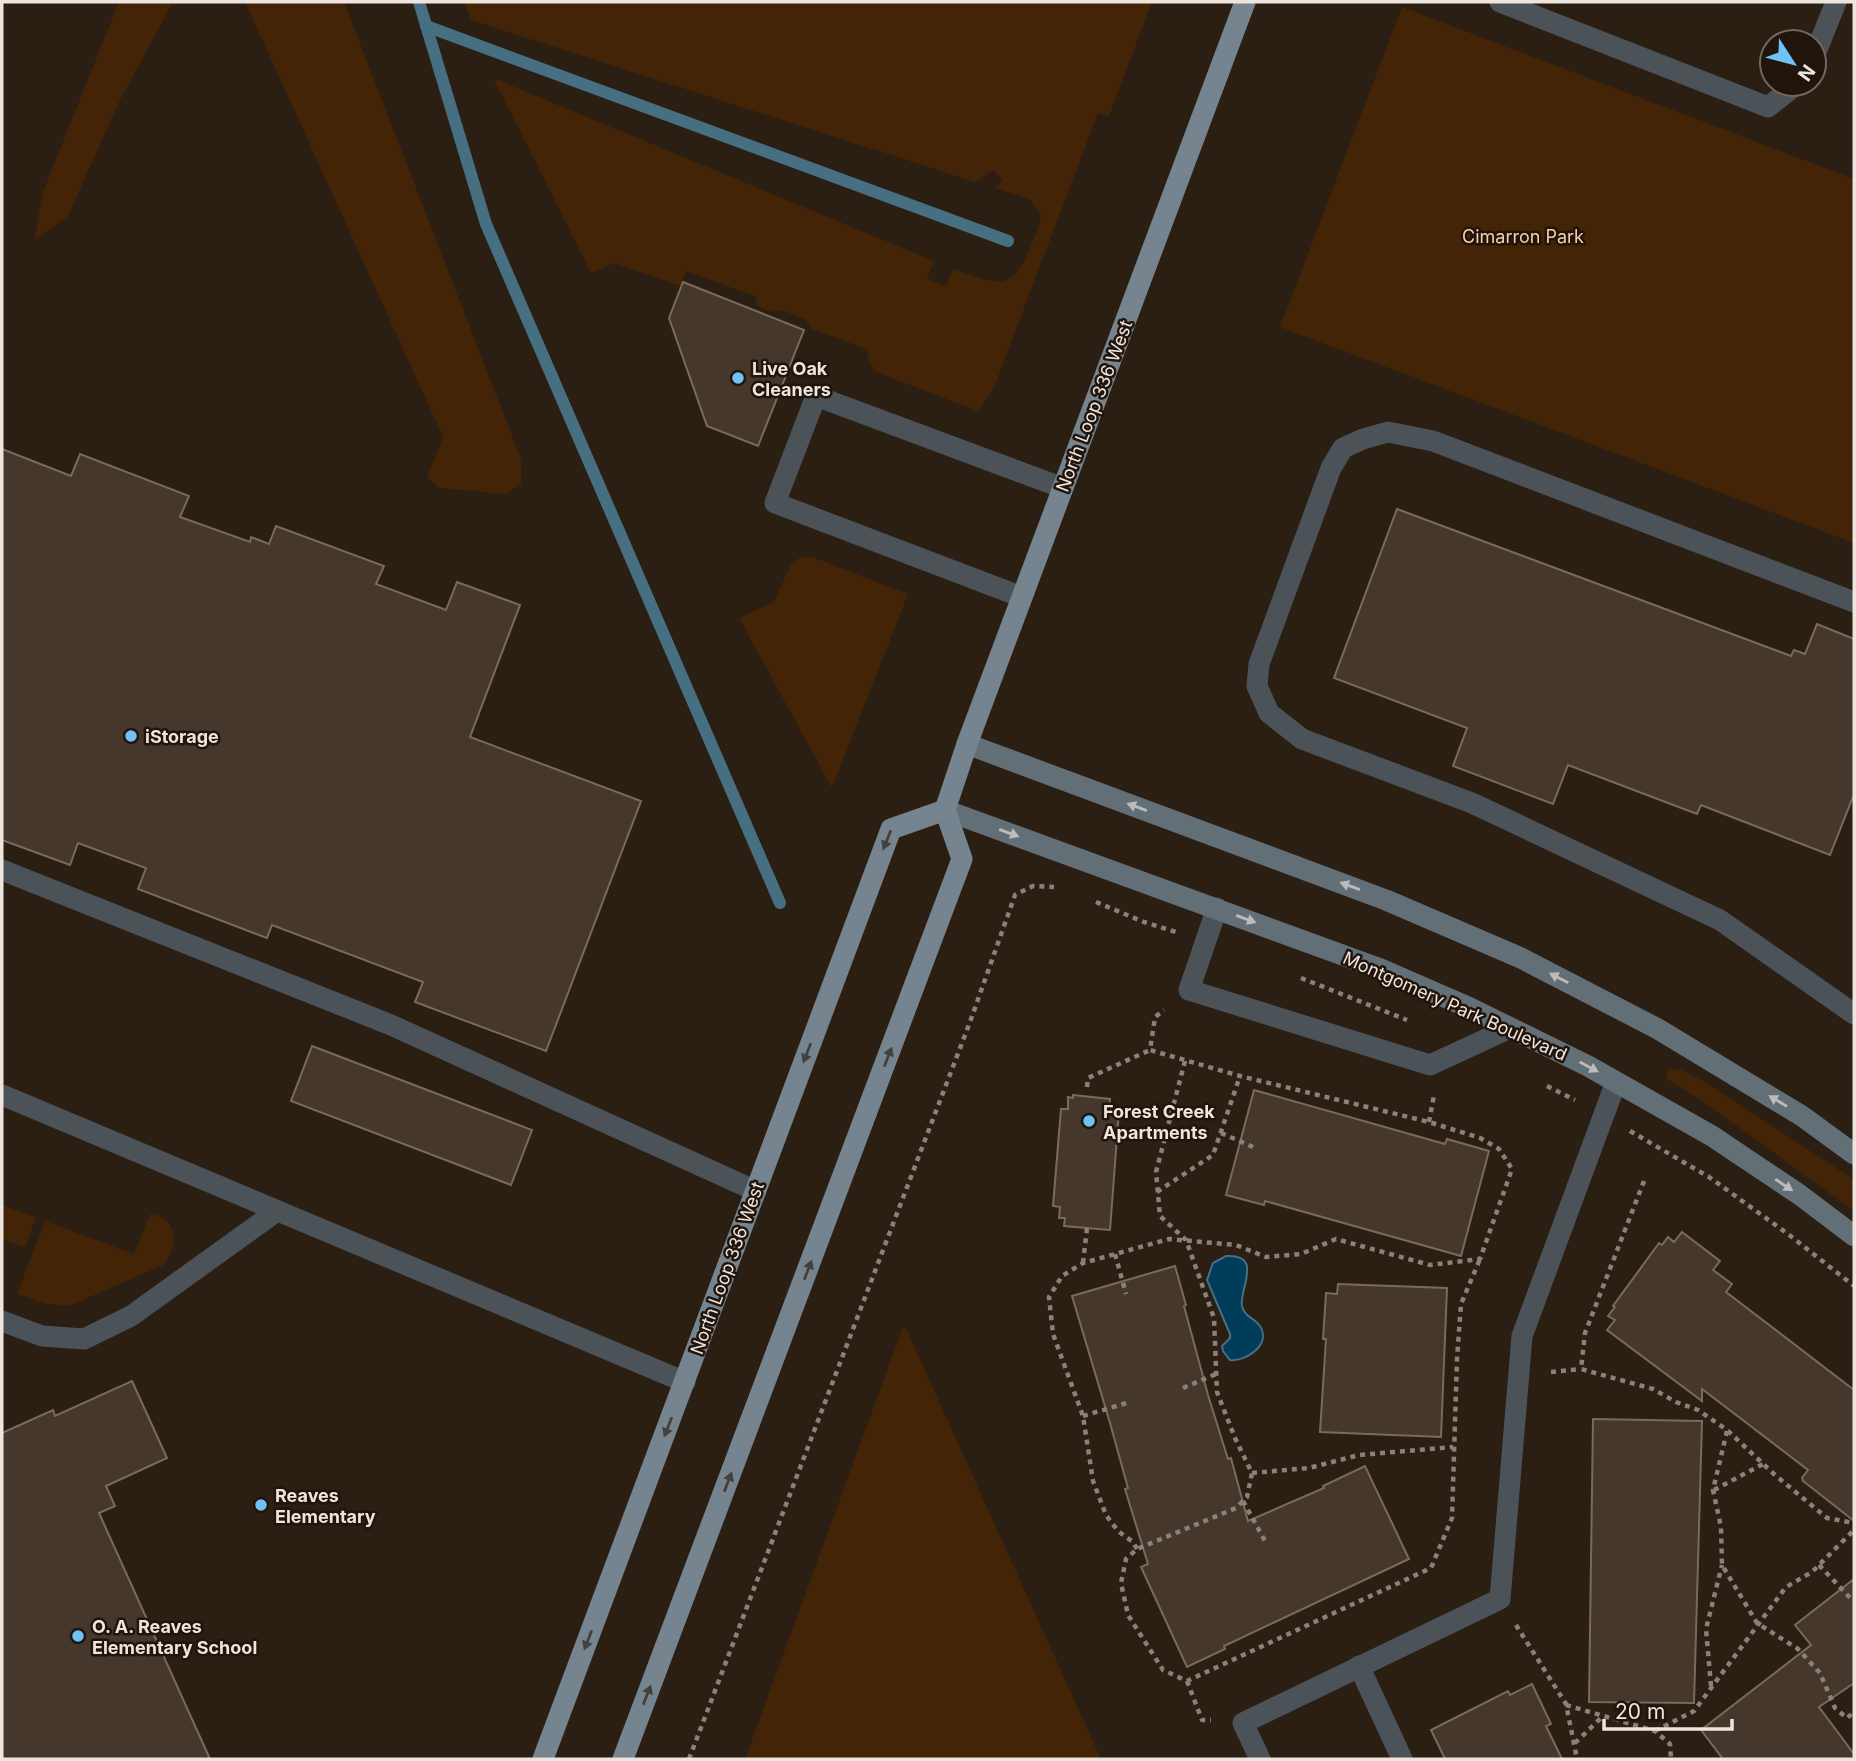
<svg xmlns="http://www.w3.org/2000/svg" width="1856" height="1761" viewBox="0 0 1856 1761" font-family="Inter,sans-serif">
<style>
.green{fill:#442406}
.water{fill:#003d5a;stroke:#476f82;stroke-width:2}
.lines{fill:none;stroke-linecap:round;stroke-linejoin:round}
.stream{stroke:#476f82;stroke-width:12}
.building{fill:#45372b;stroke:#7a6a5e;stroke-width:2}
.path{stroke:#8c8178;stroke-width:4.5;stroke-dasharray:5 5;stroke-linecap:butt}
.lane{stroke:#4b5358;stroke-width:21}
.secondary{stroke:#636f77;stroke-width:21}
.primary{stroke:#75848e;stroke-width:21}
.oneway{fill:#bdbcba}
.oneway2{fill:#43413f}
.poi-dot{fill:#6fc2f4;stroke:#21140a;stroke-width:2.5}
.labels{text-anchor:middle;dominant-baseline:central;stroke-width:5;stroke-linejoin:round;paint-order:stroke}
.park-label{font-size:18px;fill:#f7ceae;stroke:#21140a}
.poi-label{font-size:18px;font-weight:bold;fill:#eee5de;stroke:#21140a;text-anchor:start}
.street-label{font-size:18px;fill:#eee5de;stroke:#21140a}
</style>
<rect width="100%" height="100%" fill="#2b1e13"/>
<g class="green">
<polygon points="119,2 173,2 120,100 68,216 34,241 43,192"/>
<polygon points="245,2 344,2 521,459 521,484 506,494 439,488 427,477 443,437"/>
<path d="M464 2H1152L1109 116 1098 113 993 390 978 411 876 372 868 359 869 350 812 329 807 320 782 310 771 312 755 305 757 297 686 271 680 286 615 263 591 273 493 78 934 261 927 279 946 286 953 269C993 281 1009 297 1029 250 1033 239 1042 226 1040 214L1030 199 994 188 1003 181 993 170 975 182 471 20Z"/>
<polygon points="1402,7 1854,179 1854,543 1280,327"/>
<polygon points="802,556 815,558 908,594 832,788 739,618 774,602 791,564"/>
<polygon points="1668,1069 1681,1070 1707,1083 1850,1177 1854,1181 1854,1211 1712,1108 1667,1079"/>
<polygon points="2,1205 36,1217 25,1247 2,1239"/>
<path d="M150 1214C179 1217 179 1247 163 1265L69 1306 46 1304 17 1294 45 1221 134 1254Z"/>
<polygon points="904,1324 1101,1759 745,1759"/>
</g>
<path class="water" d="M1226 1256C1264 1254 1239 1289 1242 1306 1245 1318 1254 1317 1260 1326 1272 1344 1246 1362 1230 1360L1223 1351 1222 1346 1230 1338V1334L1207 1280 1213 1263Z"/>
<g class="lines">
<g class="stream">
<polyline points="419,2 486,224 780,903"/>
<polyline points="426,26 1008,241"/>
</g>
</g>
<g class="building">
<polygon points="683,282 804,330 758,446 707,426 669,318"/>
<polygon points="2,449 71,476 80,454 189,496 180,517 250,542 251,537 269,544 276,526 384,566 376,584 446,610 457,582 520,605 470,737 641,801 546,1051 415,1002 423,982 272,925 267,938 138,889 146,868 78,843 70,865 2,840"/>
<polygon points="1397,509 1791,656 1794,650 1805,654 1817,624 1854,639 1854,794 1830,855 1701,805 1697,814 1568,765 1553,804 1453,766 1467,728 1334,678"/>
<polygon points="312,1046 532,1130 511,1185 291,1101"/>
<polygon points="1254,1090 1445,1144 1447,1139 1489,1151 1461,1256 1265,1201 1264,1205 1226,1195"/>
<polygon points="1073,1095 1110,1099 1109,1111 1119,1111 1110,1230 1064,1226 1065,1218 1059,1218 1060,1207 1053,1206 1061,1109 1068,1109 1068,1097 1073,1098"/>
<polygon points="1682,1232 1720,1261 1713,1270 1732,1284 1726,1292 1854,1390 1854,1521 1803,1481 1802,1478 1808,1470 1702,1389 1702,1401 1607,1330 1615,1320 1608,1316 1615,1307 1613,1306 1659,1243 1662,1245 1668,1237 1674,1242"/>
<polygon points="1175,1266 1186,1305 1184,1306 1208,1395 1228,1459 1231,1458 1248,1521 1324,1488 1323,1486 1365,1466 1409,1559 1224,1646 1225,1649 1187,1667 1141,1567 1148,1564 1125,1489 1128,1488 1110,1423 1072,1296"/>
<polygon points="1338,1284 1447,1288 1441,1437 1320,1432 1326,1339 1323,1339 1326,1293 1337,1294"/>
<polygon points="132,1381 167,1458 106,1486 115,1506 99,1513 210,1759 2,1759 2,1433 53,1410 55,1416"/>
<polygon points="1593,1419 1702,1421 1694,1703 1589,1702"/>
<polygon points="1854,1579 1854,1683 1819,1707 1854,1754 1854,1759 1723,1759 1701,1730 1811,1645 1795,1625"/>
<polygon points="1532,1684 1551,1724 1546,1726 1562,1759 1445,1759 1431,1730 1508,1691 1510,1695"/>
</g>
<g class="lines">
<g class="path">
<polyline points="1096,902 1144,922 1176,932"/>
<polyline points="1301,978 1407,1020"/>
<polyline points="1185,1061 1156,1172 1160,1216 1186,1240 1214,1318 1217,1392 1235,1438 1252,1473 1247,1497 1236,1508 1137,1549 1126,1559 1121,1583 1128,1615 1163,1670 1187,1681 1431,1568 1452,1518 1457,1359 1461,1304 1480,1259"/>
<polyline points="1547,1086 1575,1100"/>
<polyline points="1087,1087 1088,1078 1150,1050"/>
<polyline points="1429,1122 1434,1095"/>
<polyline points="1630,1131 1709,1177 1788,1234 1854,1286"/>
<polyline points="1221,1133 1253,1147"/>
<polyline points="1644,1181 1585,1333 1581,1369 1653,1389 1676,1402 1698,1410 1727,1430 1775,1475 1827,1518 1854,1523"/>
<polyline points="1157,1192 1213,1155 1240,1076"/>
<polyline points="1115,1254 1126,1294"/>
<polyline points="1083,1263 1087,1228"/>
<polyline points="1551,1372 1581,1369"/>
<polyline points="1183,1388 1216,1374"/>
<polyline points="1083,1416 1130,1402"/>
<polyline points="1727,1431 1713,1490 1721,1527 1722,1565 1757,1623 1798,1649 1820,1673 1835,1708 1847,1718 1854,1712"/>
<polyline points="1252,1473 1309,1468 1359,1455 1453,1447"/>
<polyline points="1714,1490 1763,1464"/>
<polyline points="1243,1501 1265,1541"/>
<polyline points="1137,1549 1133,1542 1118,1531 1106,1515 1093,1481 1083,1416 1053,1334 1049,1297 1062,1276 1083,1263 1169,1239 1236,1245 1266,1257 1301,1254 1336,1239 1430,1265 1480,1259 1512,1169 1499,1149 1480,1138 1429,1122 1240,1076 1150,1050 1155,1017 1164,1010"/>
<polyline points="1819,1565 1854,1602"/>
<polyline points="1516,1625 1566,1704 1577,1759"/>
<polyline points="1187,1681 1202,1720 1211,1720"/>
<polyline points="1711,1686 1706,1629 1722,1565"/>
<polyline points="1566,1705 1655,1731 1670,1744 1671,1759"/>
<polyline points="1655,1731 1694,1711 1786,1587 1812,1572 1854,1530"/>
<polyline points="1575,1743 1603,1716"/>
<polyline points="689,1759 970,1022 1015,895 1033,886 1054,887"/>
</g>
<g class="lane">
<polyline points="1500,2 1768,107 1797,84"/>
<polyline points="1814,57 1836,2"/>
<polyline points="1022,597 775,503 816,396 1063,488"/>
<polyline points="1854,602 1433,441 1388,432 1363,439 1343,448 1331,468 1259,664 1257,686 1269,713 1302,739 1472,803 1720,920 1854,1014"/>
<polyline points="2,870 391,1025 756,1191"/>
<polyline points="1217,908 1189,990 1430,1065 1510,1028"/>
<polyline points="2,1095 685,1382"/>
<polyline points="2,1321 42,1336 84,1339 131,1316 277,1211"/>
<polyline points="1359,1666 1402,1759"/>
<polyline points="1260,1759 1243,1723 1500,1599 1522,1336 1616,1082"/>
</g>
<g class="secondary">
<polyline points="967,744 1386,900 1521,958 1658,1029 1802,1116 1854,1154"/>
<polyline points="945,810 1378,968 1470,1008 1588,1066 1712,1136 1800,1195 1854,1236"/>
</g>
<g class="primary">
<polyline points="543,1759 891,829 945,810"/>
<polyline points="623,1759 962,859 945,810 967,744 1245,2"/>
</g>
</g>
<defs><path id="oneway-solid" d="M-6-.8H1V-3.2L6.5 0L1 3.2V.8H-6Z" transform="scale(1.75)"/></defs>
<g class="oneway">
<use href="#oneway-solid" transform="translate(1137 807) rotate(-160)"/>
<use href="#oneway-solid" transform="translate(1009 833) rotate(20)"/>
<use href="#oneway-solid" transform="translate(1350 886) rotate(-160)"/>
<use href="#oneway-solid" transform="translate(1246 919) rotate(20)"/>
<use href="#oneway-solid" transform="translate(1559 978) rotate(-153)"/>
<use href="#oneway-solid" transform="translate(1589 1067) rotate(28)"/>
<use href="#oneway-solid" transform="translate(1778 1101) rotate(-149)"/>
<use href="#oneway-solid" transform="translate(1784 1185) rotate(34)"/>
</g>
<g class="oneway2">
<use href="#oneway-solid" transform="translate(887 840) rotate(112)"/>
<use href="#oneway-solid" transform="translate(807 1053) rotate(111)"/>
<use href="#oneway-solid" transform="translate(888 1057) rotate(-69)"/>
<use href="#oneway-solid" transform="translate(808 1270) rotate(-69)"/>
<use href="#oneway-solid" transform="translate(668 1427) rotate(111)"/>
<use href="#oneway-solid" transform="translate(728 1482) rotate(-69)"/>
<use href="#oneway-solid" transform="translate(588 1640) rotate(111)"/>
<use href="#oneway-solid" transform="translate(647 1695) rotate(-69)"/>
</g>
<g class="poi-dot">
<circle cx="738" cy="378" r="7"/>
<circle cx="131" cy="736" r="7"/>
<circle cx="1089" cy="1121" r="7"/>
<circle cx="261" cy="1505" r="7"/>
<circle cx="78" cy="1636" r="7"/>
</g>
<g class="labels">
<g class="park-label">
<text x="1523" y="236">Cimarron Park</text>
</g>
<g class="poi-label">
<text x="752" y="368">Live Oak<tspan x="752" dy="21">Cleaners</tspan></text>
<text x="145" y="736">iStorage</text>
<text x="1103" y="1111">Forest Creek<tspan x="1103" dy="21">Apartments</tspan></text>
<text x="275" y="1495">Reaves<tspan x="275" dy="21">Elementary</tspan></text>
<text x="92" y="1626">O. A. Reaves<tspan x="92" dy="21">Elementary School</tspan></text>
</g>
<g class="street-label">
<text transform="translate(1094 406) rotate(-69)">North Loop 336 West</text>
<text transform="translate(1455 1006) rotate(24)">Montgomery Park Boulevard</text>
<text transform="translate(727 1268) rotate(-70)">North Loop 336 West</text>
</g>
</g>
<rect width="1856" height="1761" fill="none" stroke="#eee5de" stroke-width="7"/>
<g transform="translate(1793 63) rotate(126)"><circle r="33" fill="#21140a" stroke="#73685f" stroke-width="2"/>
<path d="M0-5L12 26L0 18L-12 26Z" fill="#6fc2f4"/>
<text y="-10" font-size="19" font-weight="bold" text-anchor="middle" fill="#eee5de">N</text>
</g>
<path d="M1604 1719v10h128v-10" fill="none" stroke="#eee5de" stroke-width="3.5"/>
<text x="1615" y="1719" font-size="21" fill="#eee5de" stroke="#21140a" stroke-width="5" paint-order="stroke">20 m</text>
</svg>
